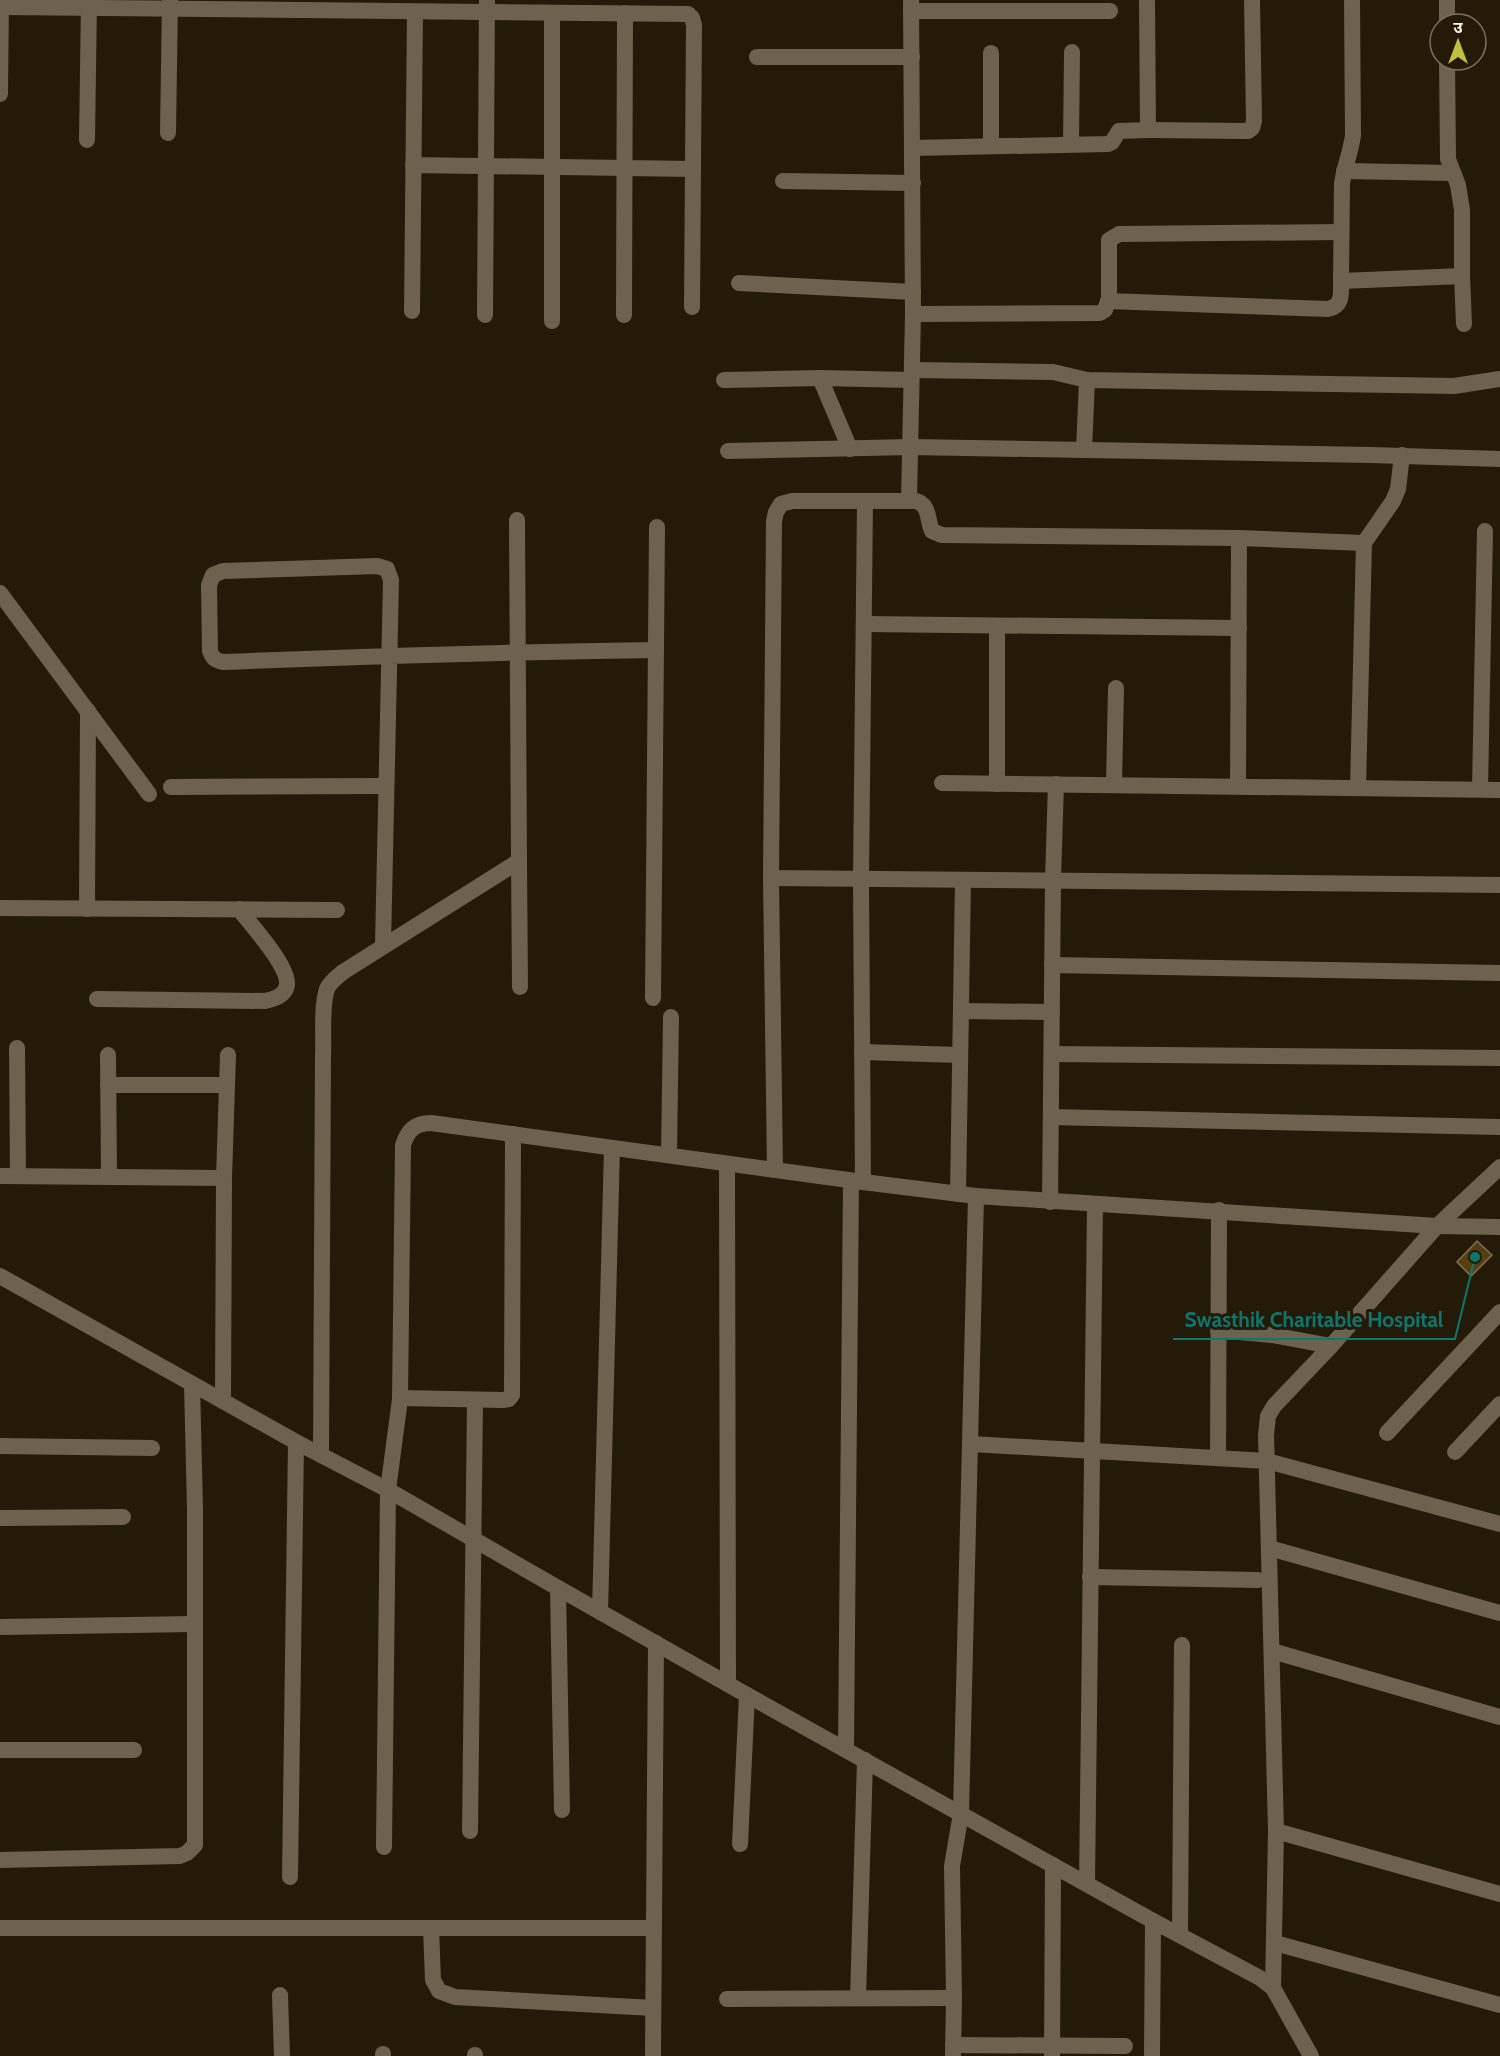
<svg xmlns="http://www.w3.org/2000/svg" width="1500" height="2056" viewBox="0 0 1500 2056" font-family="Cabin,'Noto Sans Devanagari',sans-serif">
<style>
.building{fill:#573f0d;stroke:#7c715c;stroke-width:1.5}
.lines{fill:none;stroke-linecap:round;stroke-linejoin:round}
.street{stroke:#6d624e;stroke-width:16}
.leader{fill:none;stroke:#0f766e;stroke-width:2}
.callout-dot{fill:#0f766e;stroke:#241a08;stroke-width:2}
.callout-label{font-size:21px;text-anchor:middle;font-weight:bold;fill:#0f766e;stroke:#241a08;stroke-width:6;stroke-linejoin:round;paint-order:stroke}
</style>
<rect width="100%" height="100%" fill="#241a08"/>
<polygon class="building" points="1477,1241 1492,1255 1471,1276 1457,1262"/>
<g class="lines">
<g class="street">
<polyline points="1447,0 1447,24"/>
<polyline points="1,7 688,14 692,18 694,25 692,307"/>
<polyline points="911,11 1110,11"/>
<polyline points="552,13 552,321"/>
<polyline points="991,53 991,146"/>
<polyline points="757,57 912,57"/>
<polyline points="1447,60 1448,159 1458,185 1462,210 1462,276 1464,324"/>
<polyline points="0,94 1,0"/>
<polyline points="1148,130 1248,131 1252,128 1254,121 1252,0"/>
<polyline points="168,133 170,0"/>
<polyline points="87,140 89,0"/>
<polyline points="1071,144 1072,52"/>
<polyline points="912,148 1108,144 1112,142 1119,131 1148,130 1147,0"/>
<polyline points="413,165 693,169"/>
<polyline points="1344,171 1452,173"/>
<polyline points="783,181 913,183"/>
<path d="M1341 281 1342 184C1344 167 1351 152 1353 135L1352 0"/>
<polyline points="739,283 913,292"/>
<path d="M1108 301 1328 309C1343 306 1341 294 1341 281L1462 276"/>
<polyline points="412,311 415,12"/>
<polyline points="913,314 1100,313 1105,310 1109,298 1109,240 1119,234 1341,232"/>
<polyline points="485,315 487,0"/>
<polyline points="624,315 625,13"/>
<polyline points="912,370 1053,372 1087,380 1454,386 1500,379"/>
<polyline points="820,378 850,449"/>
<polyline points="724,380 820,378 911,380"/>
<polyline points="1084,450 1087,380"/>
<polyline points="728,451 910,447 1371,455 1500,459"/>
<polyline points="909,500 913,314 911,0"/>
<polyline points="0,593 149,794"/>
<polyline points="865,624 1239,628"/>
<polyline points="997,626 997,784"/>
<polyline points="942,783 1500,790"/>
<polyline points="1114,785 1116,688"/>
<polyline points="1238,786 1239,538"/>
<polyline points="171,787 386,786"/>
<polyline points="1358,787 1364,543"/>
<polyline points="1480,789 1485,531"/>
<polyline points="519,861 520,987"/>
<polyline points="771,878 1500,885"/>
<polyline points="0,908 337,910"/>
<polyline points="87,909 88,711"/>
<path d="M383 945C385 824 388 702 391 580L387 569 377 566 223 571 213 575 209 585 210 651C213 659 215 660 223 662 367 656 512 652 656 650"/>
<polyline points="1052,965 1500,973"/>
<polyline points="653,998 657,527"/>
<path d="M97 999 265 1001C274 999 285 996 287 985 289 966 251 925 239 909"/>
<polyline points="961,1011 1052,1012"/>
<polyline points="17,1048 18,1175"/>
<polyline points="862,1052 960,1055"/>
<polyline points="1052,1054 1500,1058"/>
<polyline points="108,1055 109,1177"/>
<polyline points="108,1085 227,1085"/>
<polyline points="1051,1117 1500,1127"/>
<polyline points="669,1155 671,1017"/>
<polyline points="727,1164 728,1684"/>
<path d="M775 1170 771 878 774 521 776 512 781 504 792 501H916C930 505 927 520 932 531L942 535 1239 538 1364 543 1393 501 1398 489 1402 455"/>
<polyline points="0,1176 224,1178"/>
<polyline points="863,1182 861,879 865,501"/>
<polyline points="958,1194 963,880"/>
<polyline points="1050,1202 1053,880 1056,784"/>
<polyline points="0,1276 296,1442 388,1490 558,1588 747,1695 1153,1921 1260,1978 1273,1988 1311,2056"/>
<polyline points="1218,1330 1272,1335 1331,1346"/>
<polyline points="400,1398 503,1400 509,1399 512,1395 513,1134"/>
<polyline points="223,1401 224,1178 228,1055"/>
<polyline points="1387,1433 1500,1312"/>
<polyline points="971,1444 1267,1461 1500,1524"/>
<polyline points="0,1446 152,1448"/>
<polyline points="1455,1452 1500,1404"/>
<path d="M321 1455 323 1056C324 1037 321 1007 327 989 330 982 337 977 343 972L519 861 517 520"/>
<polyline points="1218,1458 1219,1210"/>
<polyline points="0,1518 123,1517"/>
<polyline points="1269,1548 1500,1613"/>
<polyline points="1090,1577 1258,1580"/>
<polyline points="558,1588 562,1810"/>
<polyline points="600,1612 612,1148"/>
<polyline points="0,1627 194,1624"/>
<polyline points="1272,1651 1500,1717"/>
<polyline points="846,1749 851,1181"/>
<polyline points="0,1750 134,1750"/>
<polyline points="470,1831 475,1400"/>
<polyline points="1276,1831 1500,1894"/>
<polyline points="740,1844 747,1695"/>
<path d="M384 1847 388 1490 400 1399 403 1145C408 1130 415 1123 431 1123L863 1182 976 1196 1437 1226 1500 1227"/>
<polyline points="0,1860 180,1856 187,1853 195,1845 195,1509 192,1384"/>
<polyline points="290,1877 296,1442"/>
<polyline points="1087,1884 1095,1205"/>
<polyline points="0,1928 653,1928"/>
<polyline points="431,1928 433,1980 439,1991 455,1997 653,2008"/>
<polyline points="1180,1935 1182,1645"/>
<polyline points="1275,1943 1500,2005"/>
<polyline points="1273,1988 1276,1831 1266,1435 1268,1416 1274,1406 1331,1346 1437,1226 1500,1167"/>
<polyline points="280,1995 282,2056"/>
<polyline points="858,1998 865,1760"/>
<polyline points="727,1999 954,1998"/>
<polyline points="953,2045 1125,2046"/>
<polyline points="383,2054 383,2056"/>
<polyline points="475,2056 475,2055"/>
<polyline points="653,2056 656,1643"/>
<polyline points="953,2056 954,1998 952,1866 961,1813 976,1196"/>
<polyline points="1052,2056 1053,1865"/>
<polyline points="1152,2056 1153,1921"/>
</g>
</g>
<path class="leader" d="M1475 1257L1455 1339H1173"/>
<circle class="callout-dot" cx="1475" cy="1257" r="6"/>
<g class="callout-label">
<text x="1314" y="1327">Swasthik Charitable Hospital</text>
</g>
<g transform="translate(1458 42)"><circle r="28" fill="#241a08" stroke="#7a7162" stroke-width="1.5"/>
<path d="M0-4.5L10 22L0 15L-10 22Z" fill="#c1be40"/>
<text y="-9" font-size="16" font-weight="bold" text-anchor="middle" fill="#fbf4e8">उ</text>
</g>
</svg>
